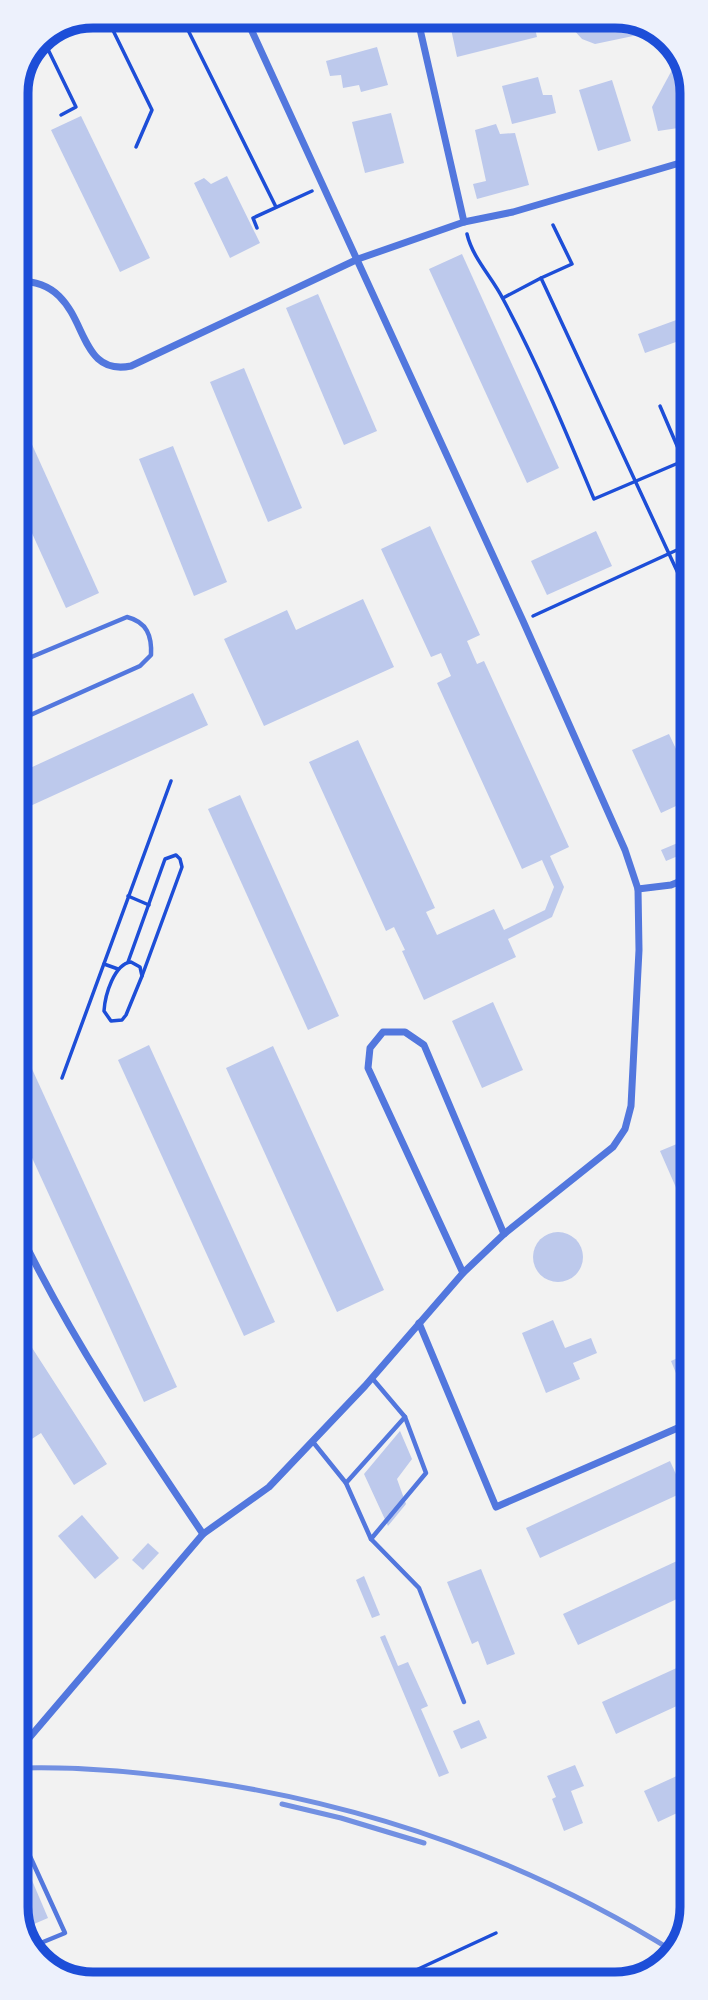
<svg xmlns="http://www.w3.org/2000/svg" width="708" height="2000" viewBox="0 0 708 2000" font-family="'Fira Sans Condensed',sans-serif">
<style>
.building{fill:#bdc9ec}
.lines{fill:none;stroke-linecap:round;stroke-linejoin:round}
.path{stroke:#1d4ed8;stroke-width:3.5}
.service{stroke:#5277de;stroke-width:4.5}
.minor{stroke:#5277de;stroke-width:7}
.rail{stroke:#7290e2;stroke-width:5}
.rim{fill:none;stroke:#1d4ed8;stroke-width:9}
</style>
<rect width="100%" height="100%" fill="#f2f2f2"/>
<g class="building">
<polygon points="283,16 333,16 333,17 286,28"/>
<polygon points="507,16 532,16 537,37 457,57 451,29"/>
<polygon points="566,16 620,16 657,31 595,44 582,39 573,29"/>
<polygon points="377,47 388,85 361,92 359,85 343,88 341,75 330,76 326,61"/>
<polygon points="679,57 690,73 690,123 685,127 658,131 652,107"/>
<polygon points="538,77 543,95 552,95 556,113 512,124 502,86"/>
<polygon points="612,80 631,141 598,151 579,90"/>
<polygon points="391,113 404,163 365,173 352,122"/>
<polygon points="81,116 150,258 120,272 51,130"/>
<polygon points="496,124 500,134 515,133 529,185 477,199 473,184 486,181 475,130"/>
<polygon points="227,176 260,243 230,258 194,183 204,178 211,184"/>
<polygon points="462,254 559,468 527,483 429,269"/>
<polygon points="318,294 377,431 344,445 286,308"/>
<polygon points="690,315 690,337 645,353 638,334"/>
<polygon points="244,368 302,508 268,522 210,382"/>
<polygon points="690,400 690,426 680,404"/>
<polygon points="16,409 99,593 66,608 16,498"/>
<polygon points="173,446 227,582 194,596 139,459"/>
<polygon points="430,526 480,635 467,641 477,664 484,661 569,847 550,856 564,887 552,917 508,939 516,957 424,1000 402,951 405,950 394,927 386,931 309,762 358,740 435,908 426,912 437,935 494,909 504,930 545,910 554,887 542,860 522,869 437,683 451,676 441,653 431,657 381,549"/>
<polygon points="596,531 612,566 547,595 531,561"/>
<polygon points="363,599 394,667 264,726 224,639 287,610 296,630"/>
<polygon points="193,693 208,725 17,812 17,774"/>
<polygon points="690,717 691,747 680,722"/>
<polygon points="669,734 691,781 691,799 661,813 632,750"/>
<polygon points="240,795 339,1016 308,1030 208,809"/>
<polygon points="680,842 685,853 666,861 661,850"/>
<polygon points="493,1002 523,1070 482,1088 452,1021"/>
<polygon points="17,1036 177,1387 144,1402 17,1125"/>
<polygon points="149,1045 275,1322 244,1336 118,1060"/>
<polygon points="273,1046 384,1290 337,1312 226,1068"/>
<polygon points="691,1138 691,1222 660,1151"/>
<circle cx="558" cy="1257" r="25"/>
<polygon points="553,1320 565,1348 591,1338 597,1353 573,1363 580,1379 546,1393 522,1333"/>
<polygon points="18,1326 107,1464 74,1485 41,1433 18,1448"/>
<polygon points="691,1352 691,1378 680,1383 671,1361"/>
<polygon points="400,1431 412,1459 397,1479 406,1504 388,1526 364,1474"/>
<polygon points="670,1461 684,1492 540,1558 526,1528"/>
<polygon points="82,1515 119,1558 95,1579 58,1536"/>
<polygon points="148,1543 159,1553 143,1570 132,1560"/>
<polygon points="692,1554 692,1592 578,1645 563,1614"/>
<polygon points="481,1569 515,1654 487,1665 478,1641 472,1644 447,1582"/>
<polygon points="364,1576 380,1615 372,1618 356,1580"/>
<polygon points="385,1635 398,1666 408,1662 428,1706 421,1709 449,1773 439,1777 380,1637"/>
<polygon points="692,1661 692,1699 616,1734 602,1702"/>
<polygon points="479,1720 487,1738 461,1749 453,1731"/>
<polygon points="575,1765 584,1786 571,1791 583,1823 564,1831 552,1799 556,1797 547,1776"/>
<polygon points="692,1769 692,1806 658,1822 644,1791"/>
<polygon points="31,1878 48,1918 20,1930 18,1883"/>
</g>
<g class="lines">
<g class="path">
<polyline points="106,16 152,110 136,147"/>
<polyline points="181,16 276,207"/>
<polyline points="42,37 76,107 61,115"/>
<polyline points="553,225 572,264 541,278 690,599"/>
<polyline points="257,228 253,218 312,191"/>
<path d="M467 234C473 259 492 277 503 299 538 364 566 432 594 499L683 461"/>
<polyline points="503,298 541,278"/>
<polyline points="660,406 690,476"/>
<polyline points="533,616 690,544"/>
<polyline points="128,896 149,905"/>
<polyline points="128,962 165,859 176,855 180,859 182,867 142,976"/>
<path d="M131 962 140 967 142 976 126 1015 122 1020 111 1021 104 1011C105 995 114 964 131 962Z"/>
<polyline points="104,964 118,969"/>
<polyline points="62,1078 171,781"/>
<polyline points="388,1983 496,1933"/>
</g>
<g class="service">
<path d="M17 663 127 617C147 622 152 636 151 655L140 666 17 721"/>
<polyline points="313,1442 346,1483 371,1539 426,1473 405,1417 372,1378"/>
<polyline points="346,1483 405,1417"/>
<polyline points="371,1539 419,1588 464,1702"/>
<polyline points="18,1830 65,1933 31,1947"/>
</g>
<g class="minor">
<polyline points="417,16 464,222"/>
<path d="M16 281C95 279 67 379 131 366L358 259 464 222 513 212 690 160"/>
<polyline points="638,889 671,885 691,877"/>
<path d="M18 1229C70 1337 136 1435 203 1534"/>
<polyline points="463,1273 368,1068 370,1048 383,1032 405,1032 424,1045 504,1234"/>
<polyline points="419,1323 496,1507 680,1427 692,1427"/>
<polyline points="18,1751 203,1534 269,1487 365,1386 463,1273 504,1234 613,1147 625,1129 631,1106 639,950 638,889 625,850 523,621 245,16"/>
</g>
<g class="rail">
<path d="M18 1768C80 1766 142 1772 203 1781 372 1806 531 1862 676 1953"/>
<polyline points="282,1804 341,1818 424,1843"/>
</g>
</g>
<path d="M0 0H708V2000H0ZM93 28H615A65 65 0 0 1 680 93V1907A65 65 0 0 1 615 1972H93A65 65 0 0 1 28 1907V93A65 65 0 0 1 93 28Z" fill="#edf1fc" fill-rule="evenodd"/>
<path class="rim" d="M93 28H615A65 65 0 0 1 680 93V1907A65 65 0 0 1 615 1972H93A65 65 0 0 1 28 1907V93A65 65 0 0 1 93 28Z"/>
</svg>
